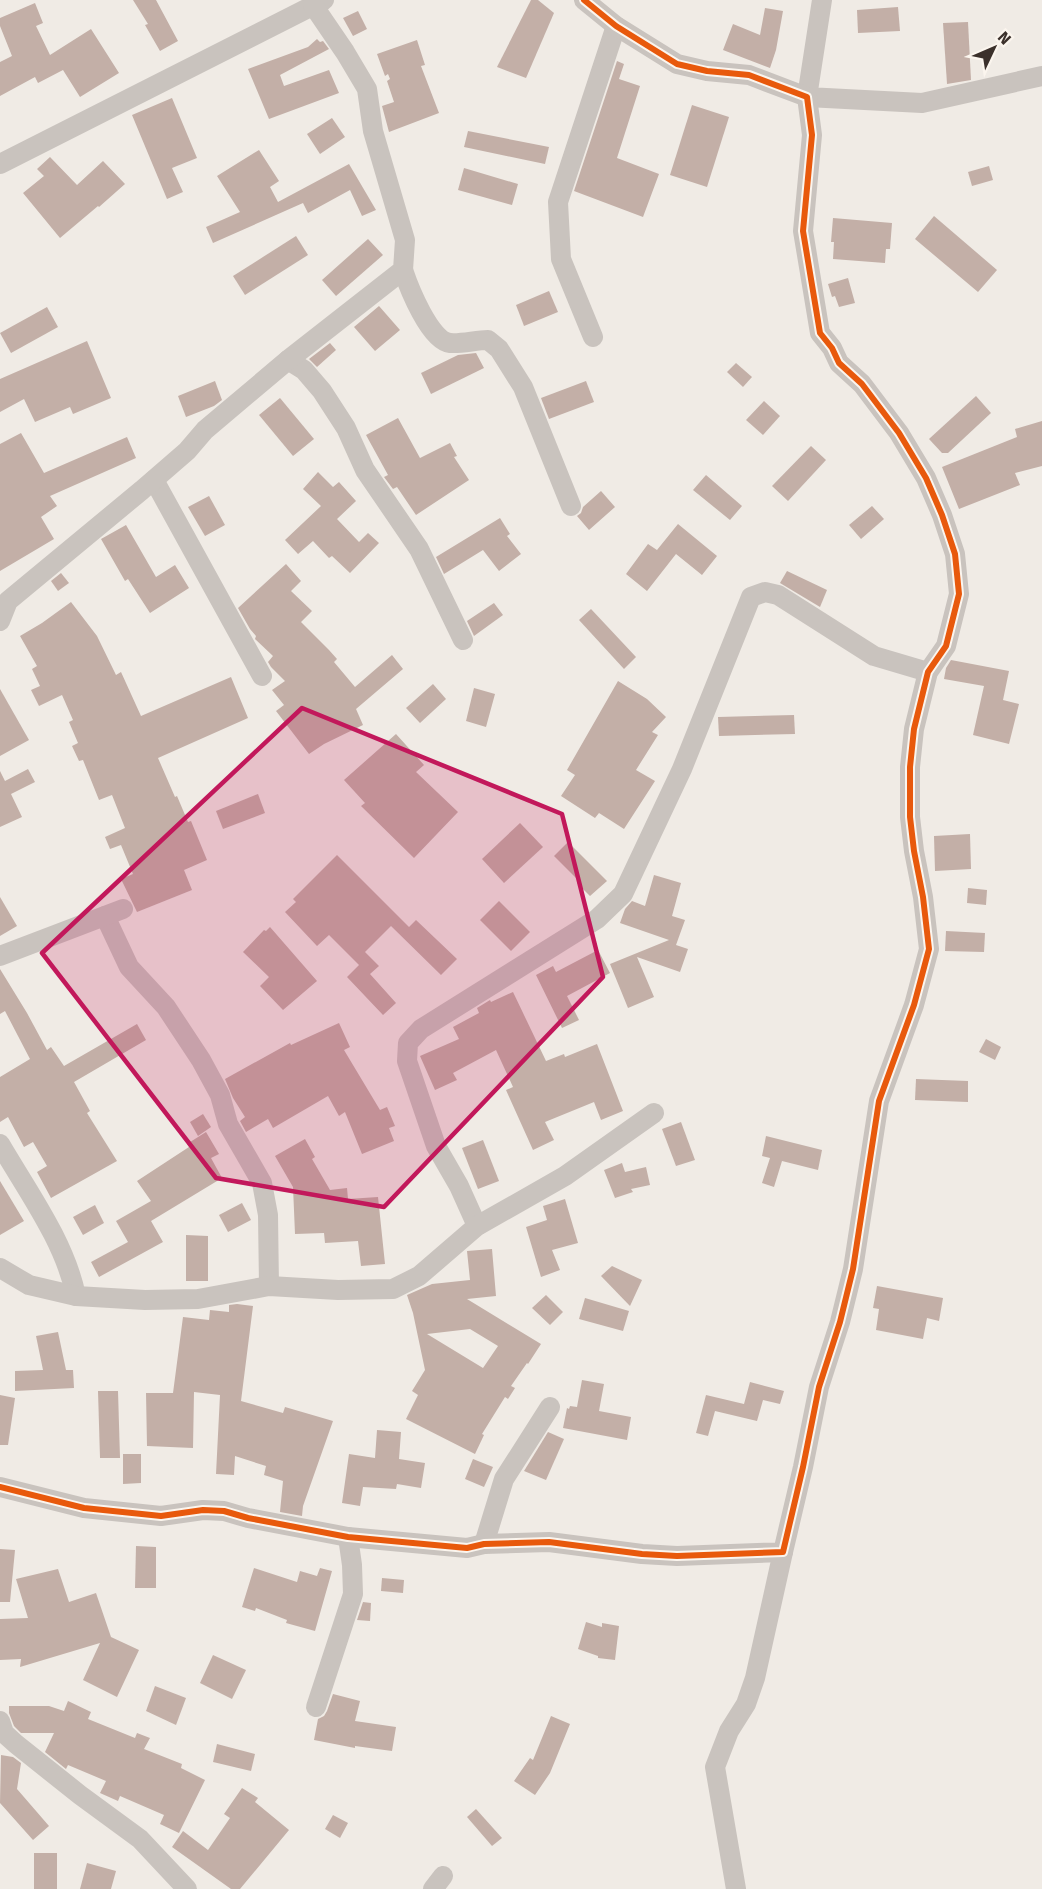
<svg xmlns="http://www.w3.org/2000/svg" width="1042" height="1889" viewBox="0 0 1042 1889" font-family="'Fira Sans',sans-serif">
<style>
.building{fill:#c3afa7;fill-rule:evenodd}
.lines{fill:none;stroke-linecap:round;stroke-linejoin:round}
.street{stroke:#c9c3be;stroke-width:20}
.cycleway-casing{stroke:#fbf5ee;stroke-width:10}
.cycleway{stroke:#e8590c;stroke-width:6}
.marked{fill:#c2185b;fill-opacity:0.2;stroke:#c2185b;stroke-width:4.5;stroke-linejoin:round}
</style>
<rect width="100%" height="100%" fill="#f0ebe5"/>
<g class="building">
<polygon points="133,0 156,0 178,41 160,51 145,25 148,24"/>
<polygon points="531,0 538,0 554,13 526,78 497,67"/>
<polygon points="35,3 43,23 36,26 50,55 91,29 119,73 80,97 63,70 38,83 35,77 0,96 0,62 12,56 0,26 0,18"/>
<polygon points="898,7 900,31 858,33 857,10"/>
<polygon points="765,8 783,11 776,50 770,68 723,50 733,24 760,35"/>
<polygon points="358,11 367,29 353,36 343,18"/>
<polygon points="968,22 971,80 947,84 943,23"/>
<polygon points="317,39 320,42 323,41 329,49 280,75 284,86 329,70 339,93 269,119 248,69 308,47"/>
<polygon points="417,40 425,65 421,66 439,113 389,132 382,106 394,102 387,81 390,79 388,74 385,76 377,54"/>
<polygon points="617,61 624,64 619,79 640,86 617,158 659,174 643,217 574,191"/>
<polygon points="172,98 197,158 172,168 183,192 167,199 132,115"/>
<polygon points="692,105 729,117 707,187 670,175"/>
<polygon points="332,118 345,137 320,154 307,134"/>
<polygon points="468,131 549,147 545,164 464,147"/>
<polygon points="259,150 279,181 270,187 278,202 349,164 376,210 362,216 350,190 308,213 303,203 213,243 206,227 240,212 217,176"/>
<polygon points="50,157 77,185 103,161 125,184 99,207 98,206 60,238 23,193 44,176 37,169"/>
<polygon points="989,166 993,180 972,186 968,172"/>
<polygon points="464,168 518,184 512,205 458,190"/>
<polygon points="934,216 997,270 978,292 915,239"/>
<polygon points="833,218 892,223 890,249 886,249 885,263 833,259 834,242 831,242"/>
<polygon points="296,236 308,255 245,295 233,276"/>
<polygon points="368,239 383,255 336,296 322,280"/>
<polygon points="848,278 855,303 839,307 835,296 832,297 828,284"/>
<polygon points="549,291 558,312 524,326 516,305"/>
<polygon points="379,306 400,330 375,351 354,327"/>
<polygon points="47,307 58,327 11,353 0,333"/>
<polygon points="87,341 111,398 73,414 70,407 35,422 24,399 0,412 0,379"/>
<polygon points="330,343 336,350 317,367 309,359"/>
<polygon points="476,353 484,368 431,394 421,373 458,355"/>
<polygon points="736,363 752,377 743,387 727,372"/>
<polygon points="215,381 222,400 214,406 186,417 178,396"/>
<polygon points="586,381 594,402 549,419 541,398"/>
<polygon points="976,396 991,413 948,453 942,453 929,439"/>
<polygon points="280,398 314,439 293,456 259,415"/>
<polygon points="764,401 780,416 763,435 746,420"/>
<polygon points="398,418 420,458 450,443 457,456 454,457 469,480 416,515 397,487 393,489 384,477 388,475 366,435"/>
<polygon points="1042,421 1042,466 1015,473 1020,485 959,509 942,467 1017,437 1015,429"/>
<polygon points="21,433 44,473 127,437 136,458 50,496 57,506 41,517 54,539 0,571 0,444"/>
<polygon points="811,446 826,460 788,501 772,486"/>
<polygon points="318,472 333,487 339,482 356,501 337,519 359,542 368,533 379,543 350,573 332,556 329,558 313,541 298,554 285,540 321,506 303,489"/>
<polygon points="706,475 742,506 730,520 693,490"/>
<polygon points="601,491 615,507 589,530 577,516 581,513 583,507"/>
<polygon points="209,496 225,525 205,536 188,507"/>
<polygon points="872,506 884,519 861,539 849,525"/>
<polygon points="500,518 510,534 507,536 521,554 499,571 483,550 444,574 436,557"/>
<polygon points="678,524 717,556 702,575 676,554 647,591 626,574 648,544 657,550"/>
<polygon points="126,525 156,577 175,565 189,588 150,613 128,579 125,581 101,539"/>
<polygon points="286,564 301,581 291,591 312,611 301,622 329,650 337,659 334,662 355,687 392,655 403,669 356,709 363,725 324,744 309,754 276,711 284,705 272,690 285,681 271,667 268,662 273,656 255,639 256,636 250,629 238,608"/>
<polygon points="787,571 827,590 820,607 780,583"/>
<polygon points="61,573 69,583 58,591 51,581"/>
<polygon points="71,602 97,636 116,675 121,672 141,716 231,677 248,718 158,758 175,797 177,796 188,822 191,821 207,860 184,870 192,890 137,912 121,879 133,874 121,845 110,849 105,837 125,828 112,795 99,800 83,760 79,761 72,746 78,743 69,722 73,720 62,695 39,706 31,690 40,686 32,669 37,666 20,636 42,623"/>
<polygon points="494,603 503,615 474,636 467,621"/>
<polygon points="591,609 636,657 624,669 579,620"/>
<polygon points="951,660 1009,671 1003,700 1019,704 1009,744 973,735 984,686 944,679 946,668"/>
<polygon points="618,681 647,699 666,717 652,732 658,735 636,770 655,781 624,829 599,813 595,818 561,796 575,775 567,770"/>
<polygon points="433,684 446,699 420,723 406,708"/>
<polygon points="474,688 495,694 486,727 466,721"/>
<polygon points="0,689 29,740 0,756"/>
<polygon points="794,715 795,734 719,736 718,717"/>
<polygon points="396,734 424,765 416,772 458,812 414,858 361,806 365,803 344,780"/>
<polygon points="28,769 35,782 11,794 22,817 0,827 0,771 5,781"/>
<polygon points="258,794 265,813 223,829 216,811"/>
<polygon points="520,823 543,847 504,883 482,859"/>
<polygon points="970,834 971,869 935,871 934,836"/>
<polygon points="568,842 607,881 590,896 577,883 577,879 554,856"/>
<polygon points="337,855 409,927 416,920 457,959 441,975 391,926 365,952 379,966 370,974 396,1003 383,1015 347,977 359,965 329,935 317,946 285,912 296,902 293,899"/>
<polygon points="654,875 681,883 672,916 685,920 676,945 688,949 680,972 637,957 654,997 628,1008 610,964 669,940 620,923 625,909 632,901 645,906"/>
<polygon points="968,888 987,890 986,905 967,903"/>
<polygon points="0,897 17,926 0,936"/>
<polygon points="499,901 530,932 511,951 480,920"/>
<polygon points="270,927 317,981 283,1010 260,986 269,977 243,952 264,930 266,931"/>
<polygon points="946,931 985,933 984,952 945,951"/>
<polygon points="598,950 610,973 567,996 579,1020 562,1028 536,975 553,966 556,972"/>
<polygon points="0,969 27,1013 47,1050 51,1047 64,1066 137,1024 146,1040 74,1082 90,1111 87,1113 117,1161 51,1198 37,1172 47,1166 33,1142 24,1147 8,1117 0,1122 0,1077 30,1059 5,1011 0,1014"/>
<polygon points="513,992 546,1061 564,1054 565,1057 597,1044 623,1111 601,1120 594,1102 545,1122 554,1140 533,1150 506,1090 513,1087 496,1050 453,1073 457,1080 435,1090 420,1056 459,1039 453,1027 479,1013 477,1008 490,1000 491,1002"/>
<polygon points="339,1023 350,1047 344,1050 380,1110 387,1107 395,1126 389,1128 394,1141 362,1154 345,1112 339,1116 328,1096 273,1128 268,1119 246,1132 240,1121 245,1117 233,1098 225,1079 290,1043 291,1045"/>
<polygon points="986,1039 1001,1047 995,1060 979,1052"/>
<polygon points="916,1079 968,1081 968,1102 915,1100"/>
<polygon points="203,1114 211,1127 198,1136 190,1122"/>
<polygon points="681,1122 695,1160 676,1166 662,1129"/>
<polygon points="206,1132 219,1154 211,1158 222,1178 151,1221 163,1242 99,1277 91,1262 128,1242 116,1221 151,1201 137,1181 189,1147 187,1144"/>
<polygon points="766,1136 822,1150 818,1170 782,1161 774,1187 762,1183 770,1158 762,1156"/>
<polygon points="305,1139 315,1157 312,1159 330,1190 347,1188 348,1199 378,1197 385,1264 361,1266 358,1241 325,1243 324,1233 295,1234 293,1187 275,1156"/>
<polygon points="483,1140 499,1181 478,1189 462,1148"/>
<polygon points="622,1163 625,1172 646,1167 650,1185 631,1189 633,1192 615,1198 604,1170"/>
<polygon points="0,1181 24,1221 0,1235"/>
<polygon points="565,1199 578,1243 552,1250 560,1270 541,1277 526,1227 547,1220 543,1206"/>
<polygon points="242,1203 251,1220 228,1232 219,1215"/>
<polygon points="95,1205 104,1223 83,1235 73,1217"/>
<polygon points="186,1235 208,1236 208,1281 186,1281"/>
<path d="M492 1249 496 1296 467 1299 541 1344 528 1364 527 1363 511 1386 515 1388 508 1399 505 1397 482 1434 484 1435 475 1454 406 1419 418 1395 412 1391 425 1370 413 1313 407 1295 432 1284 470 1280 467 1251ZM470 1329 498 1346 483 1368 427 1334Z"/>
<polygon points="612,1266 642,1280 630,1306 601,1276"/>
<polygon points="877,1286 943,1298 939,1321 927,1318 923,1339 876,1330 879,1309 873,1308"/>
<polygon points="546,1295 563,1312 550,1325 532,1308"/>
<polygon points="585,1298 629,1311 623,1331 579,1319"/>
<polygon points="237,1304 253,1306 241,1401 283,1413 285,1407 333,1421 303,1506 302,1516 280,1512 283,1481 264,1475 266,1466 235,1456 234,1475 216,1474 220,1395 194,1392 193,1448 147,1446 146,1393 173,1393 183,1317 209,1320 210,1310 229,1312 229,1305"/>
<polygon points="58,1332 66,1370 73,1370 74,1388 15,1391 15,1371 43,1370 36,1336"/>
<polygon points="582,1380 604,1384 599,1411 631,1417 627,1440 563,1428 567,1408 569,1409 570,1406 577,1407"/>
<polygon points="750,1382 784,1391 780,1404 763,1400 757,1421 715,1411 708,1436 696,1433 706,1395 744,1404"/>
<polygon points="98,1391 118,1391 120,1458 100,1458"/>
<polygon points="0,1395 15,1398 8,1445 0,1445"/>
<polygon points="377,1430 401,1432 399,1459 425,1463 421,1488 397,1484 396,1489 363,1487 360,1506 342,1503 349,1454 375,1458"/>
<polygon points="548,1432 564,1439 546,1480 524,1471"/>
<polygon points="123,1454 141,1454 141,1483 123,1484"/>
<polygon points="473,1459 493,1467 484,1487 465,1479"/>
<polygon points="136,1546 156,1547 156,1588 135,1588"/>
<polygon points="0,1549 15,1550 10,1602 0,1602"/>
<polygon points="254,1568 297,1582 300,1571 317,1576 320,1568 332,1571 315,1631 286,1623 287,1620 256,1608 255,1611 242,1607"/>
<polygon points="58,1569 69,1602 96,1593 111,1637 139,1650 117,1697 83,1680 100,1643 20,1667 21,1659 0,1660 0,1619 28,1618 16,1579"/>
<polygon points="382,1578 404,1580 403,1593 381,1591"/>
<polygon points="363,1602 371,1603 370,1621 357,1620"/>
<polygon points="586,1622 602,1627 602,1623 619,1626 615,1660 598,1658 598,1656 578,1649"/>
<polygon points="213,1655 246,1670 232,1699 200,1683"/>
<polygon points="155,1686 186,1698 176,1725 146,1711"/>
<polygon points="333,1694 360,1701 355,1721 396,1727 392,1751 355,1746 355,1748 314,1740 318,1719 324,1716 327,1711"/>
<polygon points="68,1701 91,1712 88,1719 135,1738 137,1733 150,1738 144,1749 182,1764 181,1768 205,1780 179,1833 160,1824 164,1815 120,1796 118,1801 100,1793 106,1781 68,1765 66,1769 45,1752 54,1733 21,1733 14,1726 9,1713 9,1706 49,1706 64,1711"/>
<polygon points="551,1716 570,1724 550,1773 535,1795 514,1781 530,1758 533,1760"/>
<polygon points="217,1744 255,1754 251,1771 213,1762"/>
<polygon points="1,1755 13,1757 21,1763 17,1789 49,1826 33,1840 0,1803"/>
<polygon points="242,1788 258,1798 255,1802 289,1830 240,1889 231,1889 172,1847 183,1831 208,1850 230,1818 224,1814"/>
<polygon points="476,1809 502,1838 492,1846 467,1817"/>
<polygon points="333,1815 348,1823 340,1838 325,1829"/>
<rect x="34" y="1853" width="23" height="36"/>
<polygon points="87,1863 116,1871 111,1889 80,1889"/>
</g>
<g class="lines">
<g class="street">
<polyline points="822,0 807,97 922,103 1042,76"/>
<polyline points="0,164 324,0"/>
<path d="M403 270C409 288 430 341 450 343 462 344 476 340 488 340L499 349 523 387 571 506"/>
<polyline points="593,337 561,259 558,202 616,26"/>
<polyline points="288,360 304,370 322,391 346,428 365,470 419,549 463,640"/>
<polyline points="154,480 262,676"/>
<polyline points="0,621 8,601 142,490 187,451 205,430 288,360 403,270 405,240 373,131 367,89 345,52 313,5"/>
<polyline points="105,916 129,967 166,1007 201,1060 220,1095 228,1124 262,1183 268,1215 269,1286"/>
<polyline points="0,956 123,909"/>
<path d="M0 1144C28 1192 65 1242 76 1296"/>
<polyline points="477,1226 459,1186 436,1146 407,1061 408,1043 421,1029 597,919 623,894 682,769 751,597 765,592 778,595 874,656 928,672"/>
<polyline points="0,1268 29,1285 76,1296 145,1300 198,1299 269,1286 338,1290 393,1289 419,1276 477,1226 565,1176 654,1113"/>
<polyline points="0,1487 84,1508 161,1516 203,1510 224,1511 248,1518 348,1537 467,1548 484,1544 549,1542 642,1554 677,1556 783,1552 803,1467 819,1387 840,1322 853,1269 879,1101 914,1005 929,949 923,897 914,851 910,817 910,767 914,729 928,672 946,646 959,594 955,554 942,515 926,478 899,433 862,384 839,363 832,348 820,333 803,231 812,135 807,97 749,75 707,71 677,64 616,26 584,0"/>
<polyline points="484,1544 504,1479 550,1407"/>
<polyline points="316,1707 353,1594 352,1565 348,1537"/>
<polyline points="0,1721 4,1733 16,1744 80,1795 140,1839 187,1889"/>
<polyline points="433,1889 443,1876"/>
<polyline points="736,1889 715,1767 729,1731 746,1704 755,1678 783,1552"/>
</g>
<g class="cycleway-casing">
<polyline id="cycleway" points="0,1487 84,1508 161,1516 203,1510 224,1511 248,1518 348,1537 467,1548 484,1544 549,1542 642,1554 677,1556 783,1552 803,1467 819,1387 840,1322 853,1269 879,1101 914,1005 929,949 923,897 914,851 910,817 910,767 914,729 928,672 946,646 959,594 955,554 942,515 926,478 899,433 862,384 839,363 832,348 820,333 803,231 812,135 807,97 749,75 707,71 677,64 616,26 584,0"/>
</g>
<use href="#cycleway" class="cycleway"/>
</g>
<path class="marked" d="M302 708 562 814 603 977 384 1207 216 1178 42 953Z"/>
<g transform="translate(994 48) rotate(46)" stroke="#fbf5ee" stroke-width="4.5" paint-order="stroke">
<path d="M0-4.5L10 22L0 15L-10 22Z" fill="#3b302b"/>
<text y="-9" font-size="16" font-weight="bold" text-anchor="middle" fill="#3b302b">N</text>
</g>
</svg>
